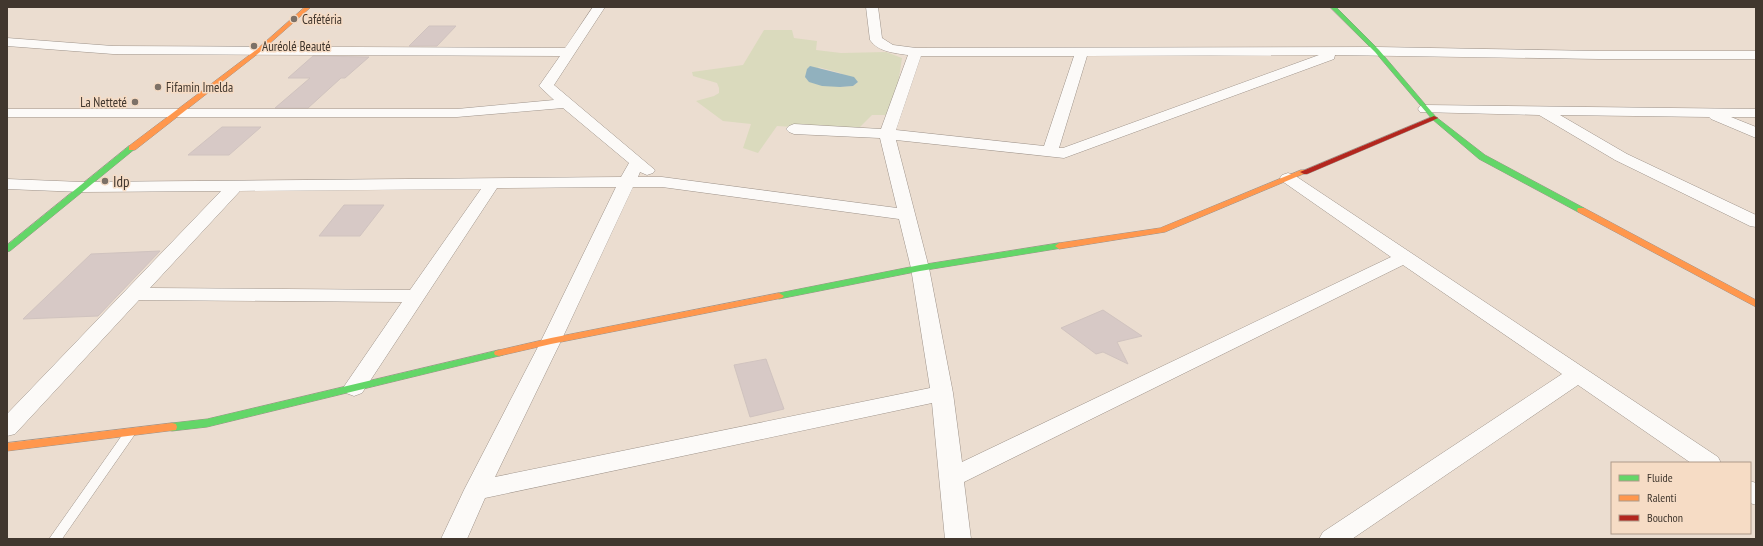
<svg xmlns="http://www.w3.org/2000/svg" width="1763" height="546" viewBox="0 0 1763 546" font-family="'PT Sans Narrow',sans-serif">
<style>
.green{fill:#dadabd;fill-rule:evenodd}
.water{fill:#91b1be}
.building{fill:#d7c9c6;stroke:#d0c3bf}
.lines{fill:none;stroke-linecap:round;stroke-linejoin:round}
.lane-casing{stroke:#9e938a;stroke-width:1}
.street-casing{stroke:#9e938a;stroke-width:1}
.fast-casing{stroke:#9e938a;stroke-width:1}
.slow-casing{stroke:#9e938a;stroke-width:1}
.jam-casing{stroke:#9e938a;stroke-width:1}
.lane{fill:#fcfaf8;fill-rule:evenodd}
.street{fill:#fcfaf8;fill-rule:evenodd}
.fast{fill:#63d668;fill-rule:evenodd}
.slow{fill:#ff974d;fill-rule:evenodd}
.jam{fill:#b3261e;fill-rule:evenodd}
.poi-dot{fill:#7c7167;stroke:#f6dcc5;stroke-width:1.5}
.labels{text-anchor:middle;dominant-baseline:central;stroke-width:3;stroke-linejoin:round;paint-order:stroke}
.far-poi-label{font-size:13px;fill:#41372e;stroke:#f6dcc5;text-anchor:start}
.poi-label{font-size:15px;fill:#41372e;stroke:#f6dcc5;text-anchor:start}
</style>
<rect width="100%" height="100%" fill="#ebddd0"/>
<path class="green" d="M764 30H792L794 38 817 41 816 50 841 53 886 52 902 58 897 91 887 115H872L856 131 777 126 758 153 743 148 751 124 723 121 696 101 714 96 719 93V88L717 83 693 76 692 72 743 65ZM818 67 840 73 858 82 853 86 840 87Z"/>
<polygon class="water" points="810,66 854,77 858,82 853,86 840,87 822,86 809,82 805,77 807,69"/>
<g class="building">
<polygon points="429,26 456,26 437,46 409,46"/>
<polygon points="313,56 369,57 345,78 341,78 308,108 275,108 310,78 288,78"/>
<polygon points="222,127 261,127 229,155 188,155"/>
<polygon points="344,205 384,205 360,236 319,236"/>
<polygon points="160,251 98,316 23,319 91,254"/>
<polygon points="1103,310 1142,336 1117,342 1128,364 1103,352 1096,354 1061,328"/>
<polygon points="766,359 784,409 750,417 734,365"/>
</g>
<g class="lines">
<g class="lane-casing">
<polygon id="lane" points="129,430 133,431 135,434 133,437 62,539 49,539 125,431"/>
</g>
<g class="street-casing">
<g id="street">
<path d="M593 7H605L554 85 655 170 653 173 647 175 640 172 638 177H662L897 208 880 138 794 134 789 132 786 129 789 126 794 124 881 129 908 55C895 53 878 52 870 40L866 7H878L882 38 893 45 916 48 1377 47 1599 51H1756V59H1599L1335 55 1334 59 1064 158 896 140 929 268 953 393 962 462 1391 257 1282 181 1280 178 1282 175 1288 173 1294 175 1718 457 1721 463H1691L1578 385 1352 539H1319L1323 532 1562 374 1403 265 964 482 971 539H945L932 403 485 498 467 539H441L464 490 541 341 616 187 497 188 362 393 354 396 346 393 343 388 402 302 139 300 15 434 7 436V414L221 191 82 192 7 189V179L82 182 621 177 629 163 563 108 457 117H7V109H457L554 100 539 86 560 56 113 54 7 46V38L113 46 565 48ZM1319 55 1063 148H1059L1087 56ZM921 56H1074L1044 146 896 130ZM633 187H662L899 219 911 268 930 388 495 477 561 341ZM481 189 410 290 150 288 240 191Z"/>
<polygon points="1425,105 1756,109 1756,117 1731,117 1756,127 1756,138 1711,119 1709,117 1560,115 1627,154 1756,215 1756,227 1750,226 1615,160 1539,115 1420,112 1418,109 1420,106"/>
<polygon points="1750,481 1756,483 1756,505 1750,503"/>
</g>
</g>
<g class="fast-casing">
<g id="fast">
<polygon points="1330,7 1336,7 1379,50 1436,117 1485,155 1584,208 1585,210 1584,212 1578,212 1479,159 1432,119 1375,52"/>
<polygon points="129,146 132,146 136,148 10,251 7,252 7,245"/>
<polygon points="1059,243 1062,244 1063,246 1062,248 920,271 779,299 774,296 779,293 920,265"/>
<polygon points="499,350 503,351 504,353 503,355 207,427 172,431 168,430 167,427 168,424 172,423 207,419"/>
</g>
</g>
<g class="slow-casing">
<g id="slow">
<polygon points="305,7 311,7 260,52 135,150 129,150 129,146 256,50"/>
<polygon points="1301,170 1304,170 1308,172 1165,232 1059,249 1055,246 1059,243 1160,228"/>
<polygon points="1578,208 1584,208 1756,300 1756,307 1578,212 1577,210"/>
<polygon points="779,293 784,296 782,298 551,344 499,356 495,355 494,353 495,351 499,350 551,338"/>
<polygon points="172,423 176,424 177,427 176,430 7,451 7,443"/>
</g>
</g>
<g class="jam-casing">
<polygon id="jam" points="1434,116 1438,118 1436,119 1307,174 1304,174 1300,172"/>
</g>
<use href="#lane" class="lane"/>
<use href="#street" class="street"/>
<use href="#fast" class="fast"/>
<use href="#slow" class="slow"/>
<use href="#jam" class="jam"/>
</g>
<g class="poi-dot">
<circle cx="294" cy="19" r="4"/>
<circle cx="254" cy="46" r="4"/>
<circle cx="158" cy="87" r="4"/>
<circle cx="135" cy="102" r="4"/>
<circle cx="105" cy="181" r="4"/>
</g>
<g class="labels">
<g class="far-poi-label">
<text x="302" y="19">Cafétéria</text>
<text x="262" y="46">Auréolé Beauté</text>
<text x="166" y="87">Fifamin Imelda</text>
<text x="127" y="102" text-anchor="end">La Netteté</text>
</g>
<g class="poi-label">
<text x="113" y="181">Idp</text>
</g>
</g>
<rect width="1763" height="546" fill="none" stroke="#41372e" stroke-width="16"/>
<rect x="1611" y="462" width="140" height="72" fill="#f6dcc5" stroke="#ae9a89"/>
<rect x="1619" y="475" width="20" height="6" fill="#63d668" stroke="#ae9a89"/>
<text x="1647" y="482" font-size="12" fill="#41372e">Fluide</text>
<rect x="1619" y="495" width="20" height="6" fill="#ff974d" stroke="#ae9a89"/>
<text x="1647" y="502" font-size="12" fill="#41372e">Ralenti</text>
<rect x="1619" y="515" width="20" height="6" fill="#b3261e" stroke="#ae9a89"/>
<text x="1647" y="522" font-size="12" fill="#41372e">Bouchon</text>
</svg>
